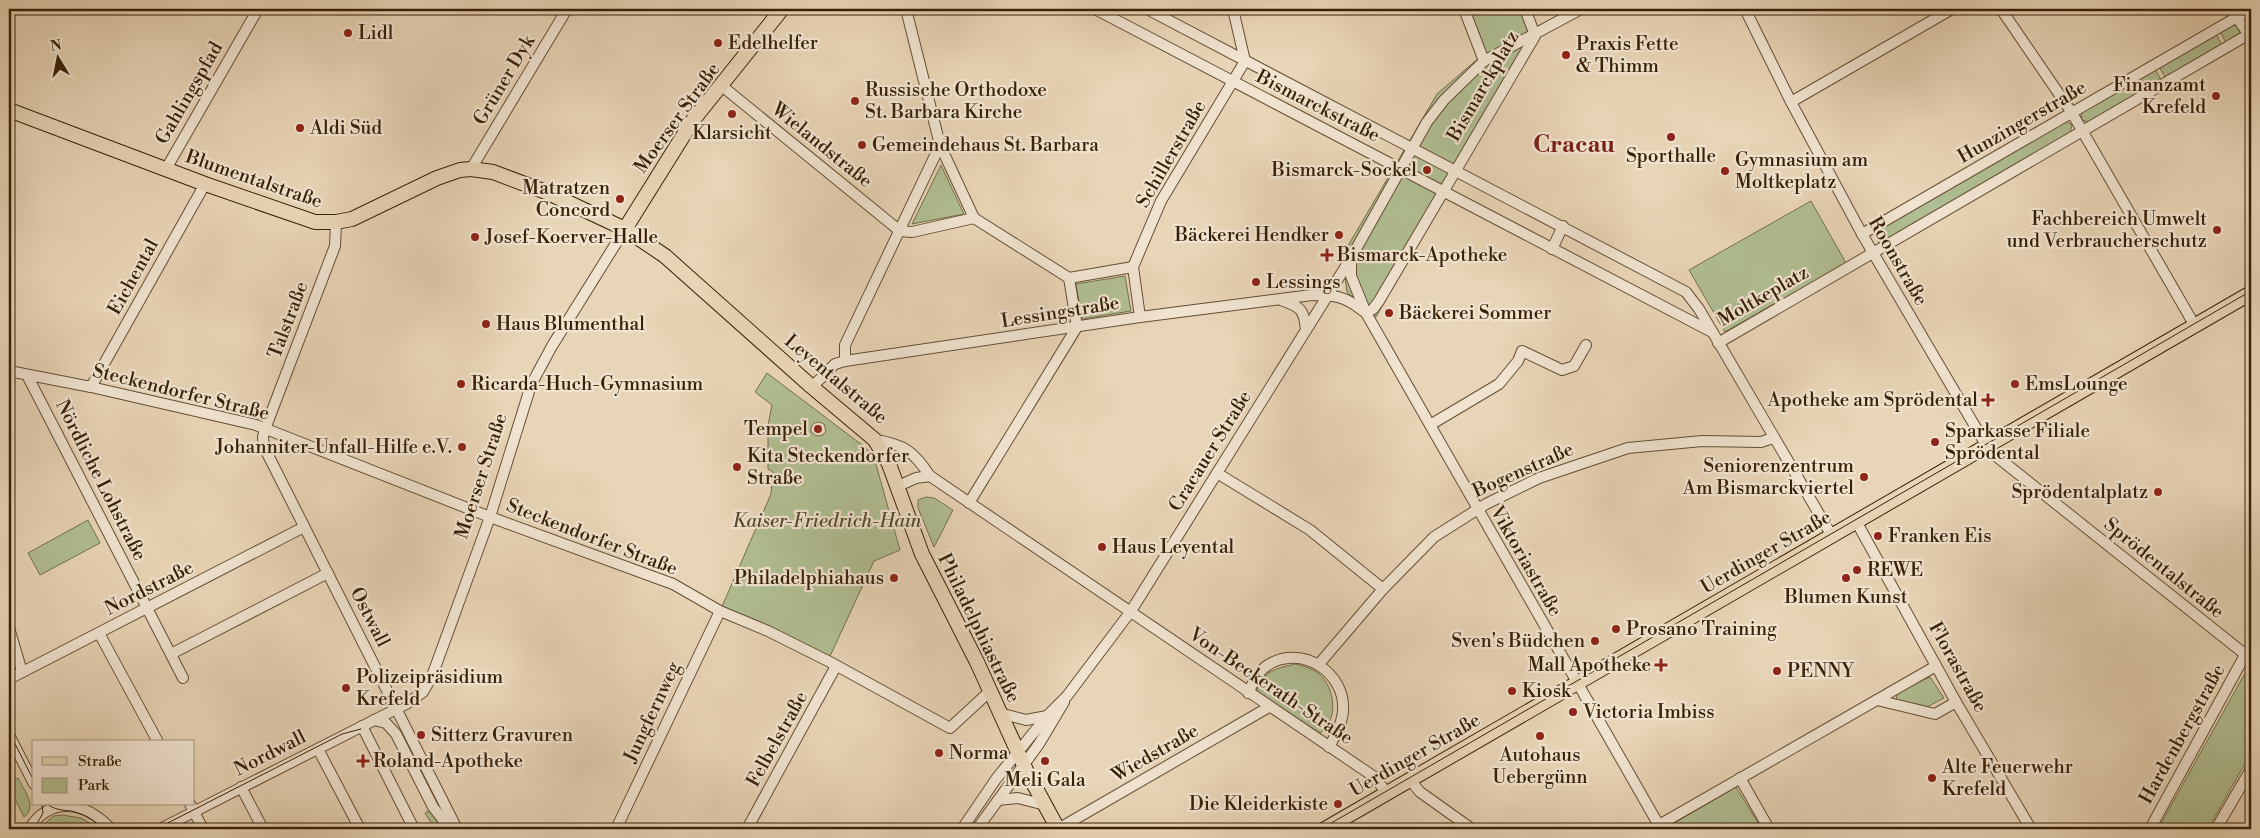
<svg xmlns="http://www.w3.org/2000/svg" width="2260" height="838" viewBox="0 0 2260 838" font-family="'Libre Bodoni',serif">
<style>
.green{fill:#b0be92;stroke:#74704c;fill-rule:evenodd}
.lines{fill:none;stroke-linecap:round;stroke-linejoin:round}
.minor-casing{stroke:#644e32;stroke-width:12}
.major-casing{stroke:#382106;stroke-width:16}
.minor{stroke:#f0e3d0;stroke-width:10}
.major{stroke:#e8d4b6;stroke-width:14}
.tram{stroke:#382106;stroke-width:1}
.poi-dot{fill:#8f2418;stroke:#f0e3d0;stroke-width:2}
.labels{text-anchor:middle;dominant-baseline:central;stroke-width:4.5;stroke-linejoin:round;paint-order:stroke}
.poi-label{font-size:19px;fill:#382106;stroke:#f0e3d0;text-anchor:start}
.street-label{font-size:19px;fill:#382106;stroke:#f0e3d0}
.park-label{font-size:19px;font-style:italic;fill:#564829;stroke:#f0e3d0}
.district-label{font-size:24px;font-weight:bold;fill:#7a1f14;stroke:#f0e3d0}
</style>
<rect width="100%" height="100%" fill="#e8d4b6"/>
<filter id="stains"><feTurbulence type="fractalNoise" baseFrequency=".004" numOctaves="4"/><feColorMatrix values="0 0 0 0 .2 0 0 0 0 .09 0 0 0 0 .02 0 0 0 .5 -.17"/></filter>
<radialGradient id="worn" r=".72"><stop offset=".6" stop-color="#630" stop-opacity="0"/><stop offset="1" stop-color="#630" stop-opacity=".3"/></radialGradient>
<g class="green">
<polygon points="1461,9 1520,9 1537,41 1463,165 1376,317 1347,292 1342,256 1437,94 1481,56"/>
<polygon points="2233,24 2236,24 2240,33 2226,43 2220,31"/>
<polygon points="2216,34 2222,45 2166,78 2159,67"/>
<polygon points="2155,69 2161,80 2089,122 2082,120 2081,113"/>
<polygon points="2066,121 2072,125 2070,133 1879,243 1873,232"/>
<polygon points="941,165 964,214 912,224"/>
<polygon points="1811,201 1846,263 1725,332 1689,270"/>
<polygon points="1125,276 1131,311 1082,319 1076,284"/>
<path d="M767 373 866 448 875 461 900 550 874 561 826 665 720 611 771 494 773 472 768 469V425L772 405 755 392ZM819 422 824 424 826 431 823 435 817 436 811 432V427L814 423Z"/>
<polygon points="926,497 934,498 953,510 934,547 918,508 918,500"/>
<polygon points="88,520 100,543 40,575 28,553"/>
<path d="M1296 664C1302 666 1310 668 1315 671 1335 683 1340 720 1320 733L1260 694 1257 689C1263 671 1280 667 1296 664Z"/>
<polygon points="2244,675 2251,681 2251,753 2208,829 2158,829"/>
<polygon points="1930,677 1944,698 1925,708 1896,701 1897,692"/>
<path d="M18 778C24 790 38 807 24 817L9 787V783Z"/>
<polygon points="1736,787 1762,829 1669,828 1675,820 1676,822"/>
<polygon points="431,810 445,829 435,829 425,813"/>
<polygon points="62,815 81,818 100,829 39,829 53,816"/>
</g>
<g class="lines">
<g class="minor-casing">
<g id="minor">
<polyline points="906,9 940,145 974,218"/>
<polyline points="1095,9 1712,332"/>
<polyline points="1147,9 1686,292 1699,309 1832,536"/>
<polyline points="1464,9 1484,61"/>
<polyline points="1525,9 1535,35"/>
<polyline points="1745,9 1791,102 1862,234 1986,445 1996,456 2251,659"/>
<polyline points="2001,9 2072,113 2195,326"/>
<polyline points="2231,9 2251,38"/>
<polyline points="722,86 900,231 912,232 974,218"/>
<polyline points="1791,102 1952,9"/>
<polyline points="166,169 258,9"/>
<polyline points="471,169 567,9"/>
<polyline points="974,218 1069,278"/>
<polyline points="336,222 335,246 265,429 263,437 264,447 457,829"/>
<polyline points="1862,234 2251,9"/>
<polyline points="1552,249 1563,226"/>
<polyline points="1351,258 1351,276 1366,313 1661,829"/>
<polyline points="1133,267 1161,201 1245,61 1233,9"/>
<path d="M1281 300C1300 307 1304 308 1306 330"/>
<polyline points="1366,313 1373,309 1379,301 1535,36"/>
<polyline points="1718,343 2251,33"/>
<polyline points="845,361 845,345 940,145"/>
<polyline points="9,371 91,387 256,425 490,517 673,584 720,611 768,631 830,662 950,728 989,692"/>
<polyline points="27,375 183,678"/>
<polyline points="91,387 205,184"/>
<path d="M812 387 835 364 845 361 1140 317 1312 295C1335 295 1345 296 1363 311"/>
<polyline points="1430,425 1499,384 1518,361 1522,351 1562,370 1574,366 1586,345"/>
<path d="M875 440C904 444 914 452 930 476L1373 776 1388 794"/>
<polyline points="1217,473 1310,530 1383,589"/>
<polyline points="896,487 916,478 930,476"/>
<polyline points="969,503 1077,327 1069,278 1133,267 1140,317"/>
<polyline points="1856,521 1956,702 2031,829"/>
<polyline points="9,628 22,672"/>
<polyline points="99,633 158,742"/>
<polyline points="171,654 328,573"/>
<polyline points="1319,664 1383,589 1434,537 1486,504 1539,478 1628,448 1702,441 1761,442 1773,438"/>
<polyline points="9,679 304,527"/>
<path d="M1248 693C1253 683 1258 671 1268 665 1301 644 1346 672 1343 711 1342 724 1335 736 1329 747"/>
<polyline points="1877,700 1935,714 1956,702"/>
<polyline points="999,713 1026,720 1047,716"/>
<polyline points="374,720 386,723 396,734 433,807 450,829"/>
<polyline points="362,726 414,829"/>
<polyline points="9,735 34,784"/>
<polyline points="318,749 360,829"/>
<polyline points="1740,778 1769,829"/>
<polyline points="1410,780 1420,792 1472,829"/>
<polyline points="241,787 263,829"/>
<polyline points="998,800 1018,798 1045,805"/>
<polyline points="190,804 203,829"/>
<polyline points="1659,825 1936,666"/>
<path d="M29 829C51 795 86 802 111 829"/>
<polyline points="160,829 408,703 423,692 432,676 490,517 531,385 552,346 625,229"/>
<polyline points="616,829 720,611"/>
<polyline points="747,829 836,666"/>
<polyline points="962,829 996,779 1047,716 1067,696 1131,611 1351,258 1427,122 1444,100 1484,61 1581,9"/>
<polyline points="977,829 1039,744 1064,702"/>
<polyline points="1058,829 1269,707"/>
<polyline points="2150,829 2245,655"/>
<polyline points="2216,829 2251,769"/>
</g>
</g>
<g class="major-casing">
<g id="major">
<polyline points="9,110 205,184 315,222 336,222 352,219 437,178 460,170 471,169 493,172 546,192 625,229 665,256 812,387 875,440 889,464 922,554 977,662 1026,770 1058,829"/>
<polyline points="625,229 693,120 782,9"/>
<polyline points="1325,829 2251,293"/>
</g>
</g>
<use href="#minor" class="minor"/>
<use href="#major" class="major"/>
<g class="tram">
<polyline points="9,732 34,781"/>
<path d="M47 804C55 810 62 810 71 811 84 814 94 820 103 829"/>
<polyline points="34,829 43,813 42,804"/>
<polyline points="156,829 342,734 361,729"/>
<polyline points="1321,829 2251,291"/>
</g>
</g>
<g class="poi-dot">
<circle cx="348" cy="33" r="5"/>
<circle cx="718" cy="43" r="5"/>
<circle cx="1566" cy="55" r="5"/>
<circle cx="2216" cy="96" r="5"/>
<circle cx="855" cy="101" r="5"/>
<circle cx="732" cy="114" r="5"/>
<circle cx="300" cy="128" r="5"/>
<circle cx="1671" cy="137" r="5"/>
<circle cx="862" cy="145" r="5"/>
<circle cx="1427" cy="170" r="5"/>
<circle cx="1725" cy="171" r="5"/>
<circle cx="620" cy="199" r="5"/>
<circle cx="2217" cy="230" r="5"/>
<circle cx="1339" cy="235" r="5"/>
<circle cx="475" cy="237" r="5"/>
<path d="M1324.5 247.5h5v5h5v5h-5v5h-5v-5h-5v-5h5z"/>
<circle cx="1256" cy="282" r="5"/>
<circle cx="1389" cy="313" r="5"/>
<circle cx="486" cy="324" r="5"/>
<circle cx="461" cy="384" r="5"/>
<circle cx="2015" cy="384" r="5"/>
<path d="M1985.5 392.5h5v5h5v5h-5v5h-5v-5h-5v-5h5z"/>
<circle cx="818" cy="429" r="5"/>
<circle cx="1935" cy="442" r="5"/>
<circle cx="462" cy="447" r="5"/>
<circle cx="737" cy="467" r="5"/>
<circle cx="1864" cy="477" r="5"/>
<circle cx="2158" cy="492" r="5"/>
<circle cx="1878" cy="536" r="5"/>
<circle cx="1102" cy="547" r="5"/>
<circle cx="1857" cy="570" r="5"/>
<circle cx="894" cy="578" r="5"/>
<circle cx="1846" cy="578" r="5"/>
<circle cx="1616" cy="629" r="5"/>
<circle cx="1595" cy="641" r="5"/>
<path d="M1658.5 657.5h5v5h5v5h-5v5h-5v-5h-5v-5h5z"/>
<circle cx="1777" cy="671" r="5"/>
<circle cx="346" cy="688" r="5"/>
<circle cx="1512" cy="691" r="5"/>
<circle cx="1573" cy="712" r="5"/>
<circle cx="421" cy="735" r="5"/>
<circle cx="1540" cy="736" r="5"/>
<circle cx="939" cy="753" r="5"/>
<path d="M360.5 753.5h5v5h5v5h-5v5h-5v-5h-5v-5h5z"/>
<circle cx="1045" cy="761" r="5"/>
<circle cx="1932" cy="778" r="5"/>
<circle cx="1338" cy="804" r="5"/>
</g>
<g class="labels">
<g class="poi-label">
<text x="358" y="33">Lidl</text>
<text x="728" y="43">Edelhelfer</text>
<text x="1576" y="44">Praxis Fette<tspan x="1576" dy="22">&amp; Thimm</tspan></text>
<text x="2206" y="85" text-anchor="end">Finanzamt<tspan x="2206" dy="22">Krefeld</tspan></text>
<text x="865" y="90">Russische Orthodoxe<tspan x="865" dy="22">St. Barbara Kirche</tspan></text>
<text x="310" y="128">Aldi Süd</text>
<text x="732" y="133" text-anchor="middle">Klarsicht</text>
<text x="872" y="145">Gemeindehaus St. Barbara</text>
<text x="1671" y="156" text-anchor="middle">Sporthalle</text>
<text x="1735" y="160">Gymnasium am<tspan x="1735" dy="22">Moltkeplatz</tspan></text>
<text x="1417" y="170" text-anchor="end">Bismarck-Sockel</text>
<text x="610" y="188" text-anchor="end">Matratzen<tspan x="610" dy="22">Concord</tspan></text>
<text x="2207" y="219" text-anchor="end">Fachbereich Umwelt<tspan x="2207" dy="22">und Verbraucherschutz</tspan></text>
<text x="1329" y="235" text-anchor="end">Bäckerei Hendker</text>
<text x="485" y="237">Josef-Koerver-Halle</text>
<text x="1337" y="255">Bismarck-Apotheke</text>
<text x="1266" y="282">Lessings</text>
<text x="1399" y="313">Bäckerei Sommer</text>
<text x="496" y="324">Haus Blumenthal</text>
<text x="471" y="384">Ricarda-Huch-Gymnasium</text>
<text x="2025" y="384">EmsLounge</text>
<text x="1978" y="400" text-anchor="end">Apotheke am Sprödental</text>
<text x="808" y="429" text-anchor="end">Tempel</text>
<text x="1945" y="431">Sparkasse Filiale<tspan x="1945" dy="22">Sprödental</tspan></text>
<text x="452" y="447" text-anchor="end">Johanniter-Unfall-Hilfe e.V.</text>
<text x="747" y="456">Kita Steckendorfer<tspan x="747" dy="22">Straße</tspan></text>
<text x="1854" y="466" text-anchor="end">Seniorenzentrum<tspan x="1854" dy="22">Am Bismarckviertel</tspan></text>
<text x="2148" y="492" text-anchor="end">Sprödentalplatz</text>
<text x="1888" y="536">Franken Eis</text>
<text x="1112" y="547">Haus Leyental</text>
<text x="1867" y="570">REWE</text>
<text x="884" y="578" text-anchor="end">Philadelphiahaus</text>
<text x="1846" y="597" text-anchor="middle">Blumen Kunst</text>
<text x="1626" y="629">Prosano Training</text>
<text x="1585" y="641" text-anchor="end">Sven's Büdchen</text>
<text x="1651" y="665" text-anchor="end">Mall Apotheke</text>
<text x="1787" y="671">PENNY</text>
<text x="356" y="677">Polizeipräsidium<tspan x="356" dy="22">Krefeld</tspan></text>
<text x="1522" y="691">Kiosk</text>
<text x="1583" y="712">Victoria Imbiss</text>
<text x="431" y="735">Sitterz Gravuren</text>
<text x="949" y="753">Norma</text>
<text x="1540" y="755" text-anchor="middle">Autohaus<tspan x="1540" dy="22">Uebergünn</tspan></text>
<text x="373" y="761">Roland-Apotheke</text>
<text x="1942" y="767">Alte Feuerwehr<tspan x="1942" dy="22">Krefeld</tspan></text>
<text x="1045" y="780" text-anchor="middle">Meli Gala</text>
<text x="1328" y="804" text-anchor="end">Die Kleiderkiste</text>
</g>
<g class="street-label">
<text transform="translate(504 80) rotate(-59)">Grüner Dyk</text>
<text transform="translate(1483 86) rotate(-60)">Bismarckplatz</text>
<text transform="translate(189 93) rotate(-60)">Gahlingspfad</text>
<text transform="translate(1318 106) rotate(27)">Bismarckstraße</text>
<text transform="translate(677 118) rotate(-54)">Moerser Straße</text>
<text transform="translate(2022 122) rotate(-30)">Hunzingerstraße</text>
<text transform="translate(822 145) rotate(39)">Wielandstraße</text>
<text transform="translate(1171 154) rotate(-60)">Schillerstraße</text>
<text transform="translate(254 179) rotate(19)">Blumentalstraße</text>
<text transform="translate(1898 261) rotate(60)">Roonstraße</text>
<text transform="translate(133 277) rotate(-61)">Eichental</text>
<text transform="translate(1763 296) rotate(-30)">Moltkeplatz</text>
<text transform="translate(1060 312) rotate(-9)">Lessingstraße</text>
<text transform="translate(288 320) rotate(-69)">Talstraße</text>
<text transform="translate(836 379) rotate(40)">Leyentalstraße</text>
<text transform="translate(181 392) rotate(14)">Steckendorfer Straße</text>
<text transform="translate(1210 451) rotate(-58)">Cracauer Straße</text>
<text transform="translate(1523 470) rotate(-24)">Bogenstraße</text>
<text transform="translate(481 476) rotate(-72)">Moerser Straße</text>
<text transform="translate(101 480) rotate(63)">Nördliche Lohstraße</text>
<text transform="translate(592 537) rotate(21)">Steckendorfer Straße</text>
<text transform="translate(1766 552) rotate(-30)">Uerdinger Straße</text>
<text transform="translate(1526 561) rotate(60)">Viktoriastraße</text>
<text transform="translate(2164 568) rotate(39)">Sprödentalstraße</text>
<text transform="translate(149 588) rotate(-27)">Nordstraße</text>
<text transform="translate(370 617) rotate(63)">Ostwall</text>
<text transform="translate(979 628) rotate(64)">Philadelphiastraße</text>
<text transform="translate(1958 667) rotate(61)">Florastraße</text>
<text transform="translate(1271 686) rotate(34)">Von-Beckerath-Straße</text>
<text transform="translate(652 712) rotate(-65)">Jungfernweg</text>
<text transform="translate(2182 734) rotate(-61)">Hardenbergstraße</text>
<text transform="translate(777 739) rotate(-61)">Felbelstraße</text>
<text transform="translate(270 753) rotate(-27)">Nordwall</text>
<text transform="translate(1155 753) rotate(-30)">Wiedstraße</text>
<text transform="translate(1415 755) rotate(-30)">Uerdinger Straße</text>
</g>
<g class="park-label">
<text x="827" y="521">Kaiser-Friedrich-Hain</text>
</g>
<g class="district-label">
<text x="1574" y="145">Cracau</text>
</g>
</g>
<rect width="2260" height="838" fill="none" stroke="#e8d4b6" stroke-width="30"/>
<rect x="10" y="10" width="2240" height="818" fill="none" stroke="#382106" stroke-width="2.5"/>
<rect x="15" y="15" width="2230" height="808" fill="none" stroke="#382106"/>
<rect x="32" y="740" width="162" height="65" fill="#f0e3d0" stroke="#a6957f"/>
<rect x="42" y="757" width="25" height="8" fill="#e8d4b6" stroke="#a6957f"/>
<text x="78" y="766" font-size="15" fill="#382106">Straße</text>
<rect x="42" y="778" width="25" height="15" fill="#b0be92" stroke="#a6957f"/>
<text x="78" y="790" font-size="15" fill="#382106">Park</text>
<g transform="translate(58 58) rotate(350)" stroke="#f0e3d0" stroke-width="4" paint-order="stroke">
<path d="M0-4L9 19L0 12L-9 19Z" fill="#382106"/>
<text y="-8" font-size="14" font-weight="bold" text-anchor="middle" fill="#382106">N</text>
</g>
<rect width="100%" height="100%" filter="url(#stains)"/>
<rect width="100%" height="100%" fill="url(#worn)"/>
</svg>
